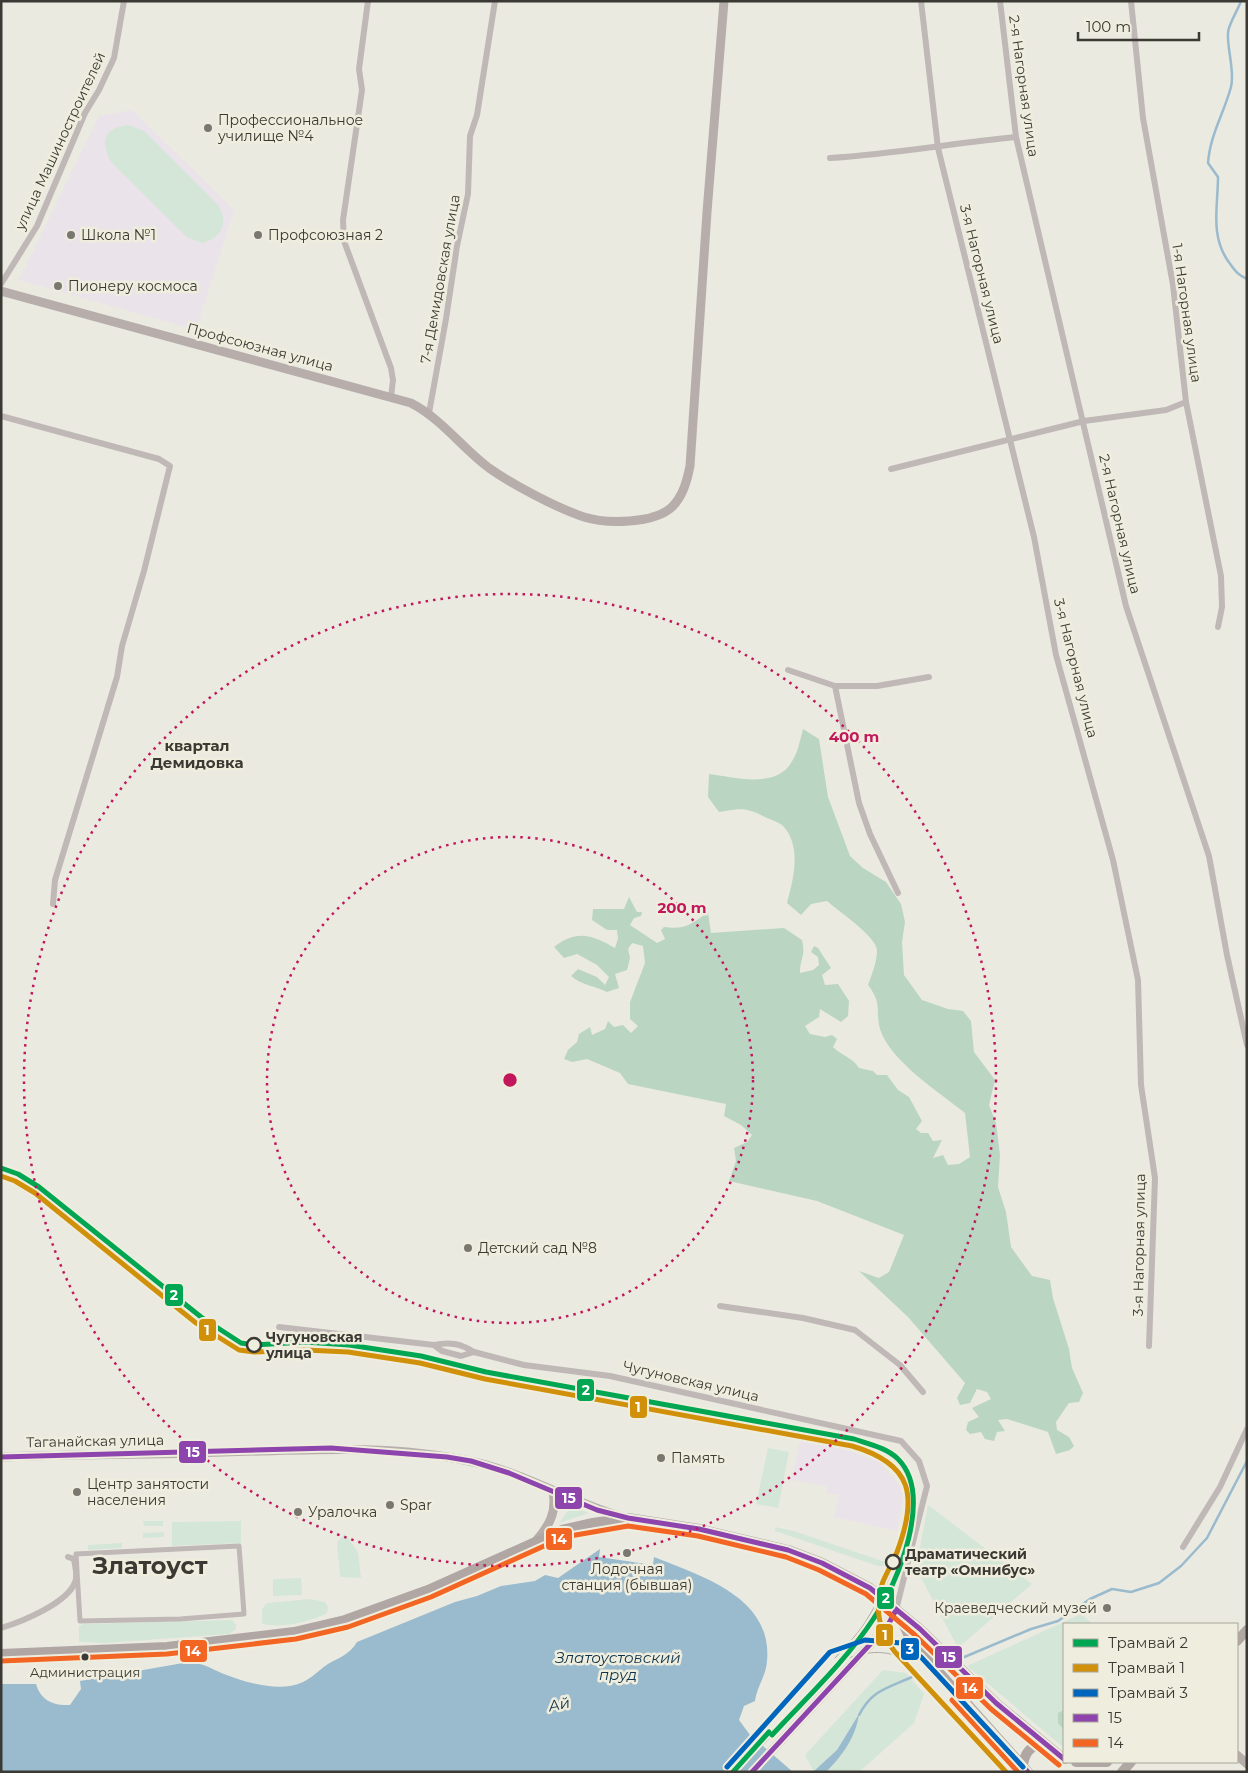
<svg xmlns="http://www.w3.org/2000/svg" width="1248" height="1773" viewBox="0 0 1248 1773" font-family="Montserrat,sans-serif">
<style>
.education{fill:#eae3e9}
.green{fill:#d4e6d8}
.forest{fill:#bad6c2}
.water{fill:#9abacd}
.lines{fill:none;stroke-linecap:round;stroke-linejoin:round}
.stream{stroke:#9abacd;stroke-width:2.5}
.pedestrian{stroke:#c0b8b6;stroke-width:5}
.minor{stroke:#c0b8b6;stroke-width:6}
.secondary{stroke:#b7aeab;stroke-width:9}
.primary{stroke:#b0a7a5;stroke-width:10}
.tram{stroke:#afa9a6;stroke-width:1}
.bus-1-casing{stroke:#efeddd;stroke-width:9}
.bus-2-casing{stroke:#efeddd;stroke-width:9}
.bus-1{stroke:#8e44ad;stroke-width:5}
.bus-2{stroke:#f26522;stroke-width:5}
.tram-1-casing{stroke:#efeddd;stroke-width:9}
.tram-2-casing{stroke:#efeddd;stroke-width:9}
.tram-3-casing{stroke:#efeddd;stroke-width:9}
.tram-1{stroke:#00a651;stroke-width:5}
.tram-2{stroke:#d1900a;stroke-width:5}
.tram-3{stroke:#0065bd;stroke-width:5}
.ring{fill:none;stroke:#c2185b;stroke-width:2.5;stroke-dasharray:2.5 5}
.poi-dot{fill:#787770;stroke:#efeddd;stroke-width:2}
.stop-dot{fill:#efeddd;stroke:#3a3933;stroke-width:2.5}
.bus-dot{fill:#3a3933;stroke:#efeddd;stroke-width:2}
.labels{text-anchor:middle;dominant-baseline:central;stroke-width:5;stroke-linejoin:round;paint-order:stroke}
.bus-label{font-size:13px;fill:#3a3933;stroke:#efeddd}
.street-label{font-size:14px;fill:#3a3933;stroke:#efeddd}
.poi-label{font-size:14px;fill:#3a3933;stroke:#efeddd;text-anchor:start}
.stop-label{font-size:14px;font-weight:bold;fill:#3a3933;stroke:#efeddd;text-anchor:start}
.neighbourhood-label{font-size:15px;font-weight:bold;fill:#3a3933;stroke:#efeddd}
.water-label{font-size:15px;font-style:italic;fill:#0c3349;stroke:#efeddd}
.town-label{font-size:24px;font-weight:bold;fill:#3a3933;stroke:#efeddd}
.centre{fill:#c2185b;stroke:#efeddd;stroke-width:2.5}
.ring-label{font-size:15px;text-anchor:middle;font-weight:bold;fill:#c2185b;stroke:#efeddd;stroke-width:5;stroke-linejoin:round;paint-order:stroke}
.line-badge{stroke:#efeddd;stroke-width:2}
.badge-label{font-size:14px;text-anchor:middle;font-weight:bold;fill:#fff}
</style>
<rect width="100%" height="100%" fill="#ebeae1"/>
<g class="education">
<polygon points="132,110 234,210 196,330 19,280 99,116"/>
<polygon points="800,1440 844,1449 880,1462 901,1488 903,1497 897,1531 834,1517 838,1496 841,1495 826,1493 827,1486 792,1480"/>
</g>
<g class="green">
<path d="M128 125 144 131 218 205C229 222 222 238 202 243L187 237 112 163C99 142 104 128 128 125Z"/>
<polygon points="768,1448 789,1452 778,1508 756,1504"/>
<polygon points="928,1505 1032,1584 958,1648 916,1568"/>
<polygon points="571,1507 589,1513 559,1523"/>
<polygon points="143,1521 163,1521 163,1526 144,1526"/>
<polygon points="241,1521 241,1543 172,1546 172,1522"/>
<polygon points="775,1527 794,1531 885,1562 883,1566 878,1566 775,1531"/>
<polygon points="164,1532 164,1537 143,1538 143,1533"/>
<polygon points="345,1534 358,1552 361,1578 340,1577 337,1542"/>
<polygon points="122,1543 122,1548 88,1550 88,1545"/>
<polygon points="301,1578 302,1595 273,1596 273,1579"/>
<path d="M310 1599 325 1602 328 1607 327 1613C314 1621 275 1630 262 1623V1609L267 1603Z"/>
<polygon points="1081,1614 1093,1624 1064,1624 1064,1748 967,1666"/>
<polygon points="232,1620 236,1625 236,1629 229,1634 105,1643 79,1642 79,1626 83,1624"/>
<polygon points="883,1670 906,1673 924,1694 914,1723 859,1772 814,1772 805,1755"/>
</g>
<g class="forest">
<path d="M803 729 819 739 828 797 850 856 863 868 886 882 901 904 905 922 902 942 904 975 922 1000 948 1009 963 1011 971 1021 974 1052 995 1080 989 1105 996 1123 1000 1155 998 1187 1006 1212 1011 1247 1032 1276 1050 1280 1053 1298 1069 1349 1072 1368 1083 1393 1079 1402 1069 1403 1056 1422 1057 1430 1069 1437 1074 1446 1070 1450 1056 1454 1048 1432 1007 1419 998 1420 1005 1431 997 1432 994 1441 985 1439 981 1432 970 1434 966 1430 968 1422 979 1417 972 1408 991 1399 987 1392 977 1389 970 1403 960 1405 957 1398 965 1383 908 1317 859 1271 879 1278 889 1272 904 1235 817 1201 729 1181 736 1161 734 1148 747 1142 752 1135 741 1125 724 1116 726 1104 628 1084 620 1073 587 1059 572 1062 564 1059 568 1050 577 1042 579 1034 590 1027 592 1035 605 1029 608 1021 614 1027 623 1025 631 1033 638 1026 630 1019V1002L645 963 643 946 632 943 628 949 630 958 627 970 615 974 619 988 607 992C593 985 583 986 571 976L578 969 597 977 605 985 609 977 597 965 577 954 564 958 554 947C576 929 593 935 615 948L618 938 617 930H607L592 920 593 909H624L629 897 637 912H642L641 916 634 918 630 925 657 943 665 939 661 930 664 927C685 930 692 924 708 912L711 933 784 928 802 940C806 957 800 957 800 973L813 970 819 965 818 957 811 952 814 946 818 948 831 968 822 975 825 985 838 984 849 1001 848 1016 841 1022 820 1009 819 1017 805 1026 810 1034 825 1037 832 1035 837 1039 833 1047C842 1056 852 1057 859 1068L873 1071 877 1075H887L898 1090 909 1097 922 1121 916 1129 921 1133H928L933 1141 942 1140 933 1158 943 1155 948 1165 959 1164 970 1157 965 1113C939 1092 890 1061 880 1029 875 1009 883 1005 868 985 872 974 877 962 877 950 876 936 838 911 827 901L811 904 801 915 787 903C793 880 802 848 784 827 781 823 772 820 767 818 746 807 742 808 719 812L708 797 709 774C733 777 775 789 791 763 798 753 800 740 803 729Z"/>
<polygon points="1064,1710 1064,1730 1058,1723 1058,1713"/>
</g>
<g class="water">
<path d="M600 1549 599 1557 653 1565 654 1557C701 1576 773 1597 767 1661 766 1676 757 1686 755 1701L744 1706 739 1720 750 1735 793 1772H1V1684H36C41 1701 54 1706 70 1705L81 1689 80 1681 189 1662C206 1664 209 1668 224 1674 247 1683 280 1693 303 1682 312 1678 319 1670 328 1664 340 1657 349 1655 357 1642L455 1602 477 1596 501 1586 535 1581 545 1575 558 1578Z"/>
<path d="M859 1714C856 1737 842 1756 826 1772H813L837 1750Z"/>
</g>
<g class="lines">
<g class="stream">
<path d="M1241 1C1238 10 1228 25 1228 33 1227 50 1235 71 1231 87 1224 113 1210 135 1208 163L1218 177C1218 206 1210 235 1228 261 1235 270 1236 274 1247 279"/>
<polyline points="962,1658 1031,1629 1058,1621 1090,1599 1112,1589 1131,1592 1159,1583 1181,1566 1207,1538 1247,1461"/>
<path d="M859 1715C872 1690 887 1688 912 1677"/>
</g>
<polygon class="pedestrian" points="239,1546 244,1614 180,1619 80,1621 76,1554"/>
<g class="minor">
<polyline points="368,1 359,69 362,90 343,220 344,241 391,368 393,380 391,397"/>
<polyline points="921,1 938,148 1034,537 1056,655 1113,860 1138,980 1141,1085 1155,1178 1149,1346"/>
<polyline points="1000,1 1016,137 1126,606 1209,856 1227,955 1247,1045"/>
<polyline points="1131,1 1143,118 1173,285 1186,402 1221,576 1222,607 1218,627"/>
<path d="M830 158C893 154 954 143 1016 137"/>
<polyline points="1,284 37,226 85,113 99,90 114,58 124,1"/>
<polyline points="429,413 446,319 457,246 468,194 470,136 477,115 495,1"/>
<polyline points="1,416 159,459 170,466 144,571 122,646 117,677 55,880 53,904"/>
<polyline points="891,469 1084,421 1166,410 1186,402"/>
<polyline points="788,670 835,686 859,803 870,834 898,893"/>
<polyline points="835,686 877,686 929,677"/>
<polyline points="720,1306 803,1318 855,1330 900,1365 923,1392"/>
<polyline points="279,1327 434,1345 442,1351 461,1356 474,1352 524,1365 610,1376 901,1441 919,1461 927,1486 896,1610"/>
<path d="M434 1345C449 1342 460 1343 474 1352"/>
<polyline points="1183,1547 1220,1487 1247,1429"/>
<path d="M1 1628C21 1622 68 1603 75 1582 78 1576 75 1566 74 1559L68 1557"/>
</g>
<g class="secondary">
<path d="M1 291 411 403C443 420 461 447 489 468 513 485 557 508 584 517 606 524 654 524 672 507 683 496 687 481 690 466L707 212 724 1"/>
<path d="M1 1457C76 1454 150 1455 224 1452 306 1450 389 1444 469 1461 524 1472 572 1503 626 1518"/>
<path d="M536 1541C549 1526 557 1512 553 1492"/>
<polyline points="1237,1755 1247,1764"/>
<polyline points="752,1772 888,1625 896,1610"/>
</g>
<g class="primary">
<polyline points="898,1613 910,1638 921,1652 1028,1772"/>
<polyline points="1237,1641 1247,1630"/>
<polyline points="1,1654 167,1647 294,1632 345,1620 428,1590 562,1530 593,1523 628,1518 699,1529 788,1550 822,1563 870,1588 920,1629 996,1703 1064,1759"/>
<polyline points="1076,1762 1107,1762"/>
<path d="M1023 1766C1024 1754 1030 1745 1043 1744"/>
<polyline points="1122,1772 1131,1762"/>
</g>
<g class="tram">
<path d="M1 1173 16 1178 36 1190 199 1320 236 1345 248 1349 287 1347 350 1349 855 1443C878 1450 909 1467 911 1494 913 1531 888 1585 869 1616 860 1632 847 1645 835 1658"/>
<polyline points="882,1598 882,1625 891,1644 1009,1772"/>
<path d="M840 1661C860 1653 881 1648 902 1658"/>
<polyline points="739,1772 772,1735"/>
</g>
<g class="bus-1-casing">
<g id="bus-1">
<polyline points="1,1457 331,1448 447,1457 471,1461 509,1473 597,1510 628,1518 699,1529 788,1550 822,1563 870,1588 920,1629 996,1703 1064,1759"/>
<polyline points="958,1695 1028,1772"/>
<polyline points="752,1772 888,1625 896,1610"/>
</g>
</g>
<g class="bus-2-casing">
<g id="bus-2">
<polyline points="1,1661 167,1654 296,1639 348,1627 431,1597 564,1537 628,1526 698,1536 786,1557 819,1570 866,1594 915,1635 991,1709 1059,1765"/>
<polyline points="952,1700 1018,1772"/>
</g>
</g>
<use href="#bus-1" class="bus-1"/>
<use href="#bus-2" class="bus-2"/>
<g class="tram-1-casing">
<g id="tram-1">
<path d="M1 1168 18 1174 39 1187 201 1317 241 1343 254 1345 305 1342 349 1345 421 1356 486 1372 854 1439C869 1444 887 1448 898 1459 934 1495 898 1583 874 1618 846 1661 807 1697 772 1735"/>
<polyline points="733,1772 769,1732"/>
</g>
</g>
<g class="tram-2-casing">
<path id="tram-2" d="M1 1176 15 1181 35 1193 196 1323 239 1350 254 1352 305 1350 348 1352 420 1363 485 1379 852 1446C913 1464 918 1496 897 1552 891 1568 880 1581 879 1598 876 1618 883 1636 895 1652L1006 1772"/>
</g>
<g class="tram-3-casing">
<polyline id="tram-3" points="727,1767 830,1652 865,1640 901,1643 921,1657 1023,1767"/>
</g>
<use href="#tram-1" class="tram-1"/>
<use href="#tram-2" class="tram-2"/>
<use href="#tram-3" class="tram-3"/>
</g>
<g class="ring">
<circle cx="510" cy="1080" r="243"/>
<circle cx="510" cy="1080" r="486"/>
</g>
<g class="poi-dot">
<circle cx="208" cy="128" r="5"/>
<circle cx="71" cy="235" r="5"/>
<circle cx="258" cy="235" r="5"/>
<circle cx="58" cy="286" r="5"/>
<circle cx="468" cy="1248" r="5"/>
<circle cx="661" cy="1458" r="5"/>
<circle cx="77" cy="1492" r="5"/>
<circle cx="390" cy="1505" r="5"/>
<circle cx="298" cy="1512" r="5"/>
<circle cx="627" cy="1553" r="5"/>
<circle cx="1107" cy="1608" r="5"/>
</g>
<g class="stop-dot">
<circle cx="254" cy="1345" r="7"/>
<circle cx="893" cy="1562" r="7"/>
</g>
<circle class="bus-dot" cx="85" cy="1657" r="4.5"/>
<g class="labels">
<g class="bus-label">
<text x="85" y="1672">Администрация</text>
</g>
<g class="street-label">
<text transform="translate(1024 86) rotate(82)">2-я Нагорная улица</text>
<text transform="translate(60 141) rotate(-65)">улица Машиностроителей</text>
<text transform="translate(982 274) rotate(76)">3-я Нагорная улица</text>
<text transform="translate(440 279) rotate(-80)">7-я Демидовская улица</text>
<text transform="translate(1187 313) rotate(82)">1-я Нагорная улица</text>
<text transform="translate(260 347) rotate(15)">Профсоюзная улица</text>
<text transform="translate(1120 524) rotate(77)">2-я Нагорная улица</text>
<text transform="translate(1076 668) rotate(76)">3-я Нагорная улица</text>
<text transform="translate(1139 1245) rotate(-89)">3-я Нагорная улица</text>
<text transform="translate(691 1381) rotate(13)">Чугуновская улица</text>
<text transform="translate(95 1441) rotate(-1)">Таганайская улица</text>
</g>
<g class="poi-label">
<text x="218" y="120">Профессиональное<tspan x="218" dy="16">училище №4</tspan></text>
<text x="81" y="235">Школа №1</text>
<text x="268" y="235">Профсоюзная 2</text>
<text x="68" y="286">Пионеру космоса</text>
<text x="478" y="1248">Детский сад №8</text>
<text x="671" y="1458">Память</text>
<text x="87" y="1484">Центр занятости<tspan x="87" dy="16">населения</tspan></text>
<text x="400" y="1505">Spar</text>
<text x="308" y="1512">Уралочка</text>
<text x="627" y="1569" text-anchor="middle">Лодочная<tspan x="627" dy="16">станция (бывшая)</tspan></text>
<text x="1097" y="1608" text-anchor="end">Краеведческий музей</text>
</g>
<g class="stop-label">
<text x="266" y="1337">Чугуновская<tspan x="266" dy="16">улица</tspan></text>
<text x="905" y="1554">Драматический<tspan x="905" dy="16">театр «Омнибус»</tspan></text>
</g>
<g class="neighbourhood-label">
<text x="197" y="745">квартал<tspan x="197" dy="17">Демидовка</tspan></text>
</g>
<g class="water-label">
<text x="618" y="1657">Златоустовский<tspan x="618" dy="17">пруд</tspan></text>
<text transform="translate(559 1704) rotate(-11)">Ай</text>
</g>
<g class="town-label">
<text x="150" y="1565">Златоуст</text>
</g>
</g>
<circle cx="510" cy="1080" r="8" class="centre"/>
<g class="ring-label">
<text x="854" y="742">400 m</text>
<text x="682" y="913">200 m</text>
</g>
<g class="line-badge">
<rect x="164" y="1283" width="20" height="24" rx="5" fill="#00a651"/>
<rect x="198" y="1318" width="19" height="24" rx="5" fill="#d1900a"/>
<rect x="576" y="1378" width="19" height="24" rx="5" fill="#00a651"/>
<rect x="629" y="1395" width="19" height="24" rx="5" fill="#d1900a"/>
<rect x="178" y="1440" width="29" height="24" rx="5" fill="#8e44ad"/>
<rect x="554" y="1486" width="29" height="24" rx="5" fill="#8e44ad"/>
<rect x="545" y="1527" width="28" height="24" rx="5" fill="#f26522"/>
<rect x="876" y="1586" width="19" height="24" rx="5" fill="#00a651"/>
<rect x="875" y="1623" width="19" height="24" rx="5" fill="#d1900a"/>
<rect x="900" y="1637" width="20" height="24" rx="5" fill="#0065bd"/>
<rect x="179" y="1639" width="29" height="24" rx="5" fill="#f26522"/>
<rect x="934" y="1645" width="29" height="24" rx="5" fill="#8e44ad"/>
<rect x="955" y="1676" width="29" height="24" rx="5" fill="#f26522"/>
</g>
<g class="badge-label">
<text x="174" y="1300">2</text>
<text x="207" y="1335">1</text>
<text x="586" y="1395">2</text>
<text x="638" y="1412">1</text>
<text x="193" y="1457">15</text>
<text x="569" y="1503">15</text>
<text x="559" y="1544">14</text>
<text x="886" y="1603">2</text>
<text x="885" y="1640">1</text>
<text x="910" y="1654">3</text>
<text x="193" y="1656">14</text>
<text x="949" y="1662">15</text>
<text x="970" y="1693">14</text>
</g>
<rect width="1248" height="1773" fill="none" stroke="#3a3933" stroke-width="5"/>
<rect x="1063" y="1623" width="175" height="140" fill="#efeddd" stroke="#a7a599"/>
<rect x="1073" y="1639" width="25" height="8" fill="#00a651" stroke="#a7a599"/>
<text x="1108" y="1648" font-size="15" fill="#3a3933">Трамвай 2</text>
<rect x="1073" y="1664" width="25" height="8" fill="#d1900a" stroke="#a7a599"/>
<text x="1108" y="1673" font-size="15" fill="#3a3933">Трамвай 1</text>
<rect x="1073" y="1689" width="25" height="8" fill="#0065bd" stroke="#a7a599"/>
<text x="1108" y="1698" font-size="15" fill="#3a3933">Трамвай 3</text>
<rect x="1073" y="1714" width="25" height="8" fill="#8e44ad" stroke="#a7a599"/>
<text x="1108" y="1723" font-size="15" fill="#3a3933">15</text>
<rect x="1073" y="1739" width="25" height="8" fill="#f26522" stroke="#a7a599"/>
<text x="1108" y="1748" font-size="15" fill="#3a3933">14</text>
<path d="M1078 32v8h121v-8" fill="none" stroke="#3a3933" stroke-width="2.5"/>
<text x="1086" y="32" font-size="15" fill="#3a3933" stroke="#efeddd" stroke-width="4" paint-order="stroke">100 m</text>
</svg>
